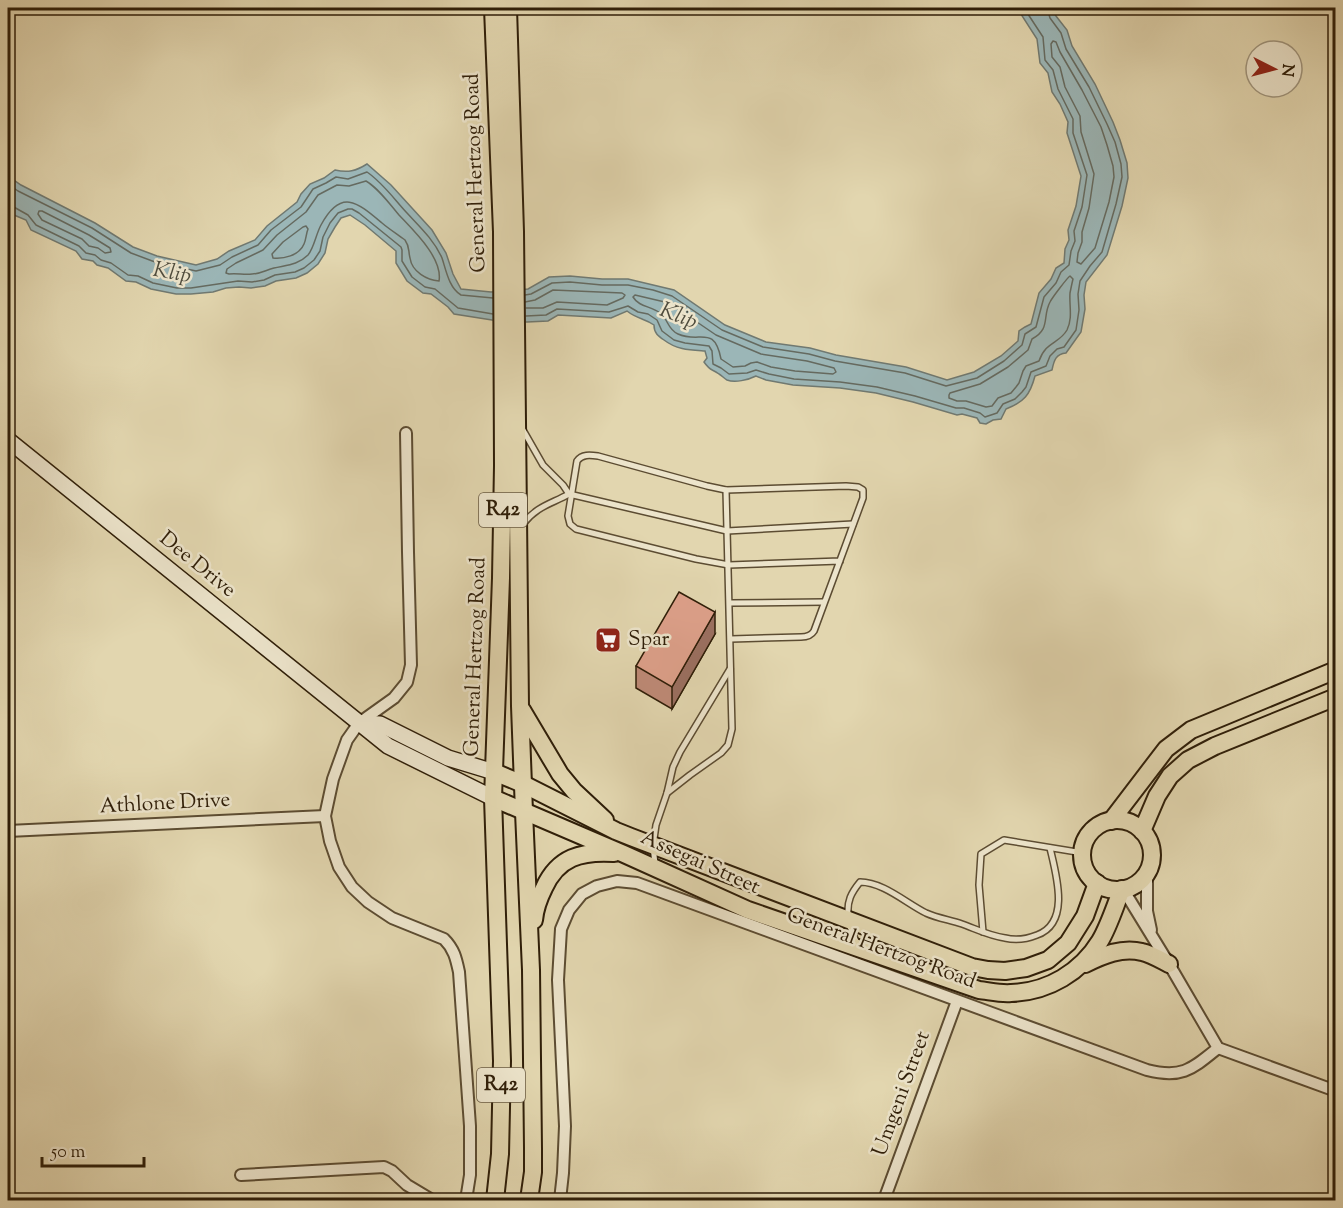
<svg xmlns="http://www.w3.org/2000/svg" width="1343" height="1208" viewBox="0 0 1343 1208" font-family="'Sorts Mill Goudy',serif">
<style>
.water{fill:#9bb6b7;stroke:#707971;stroke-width:1.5}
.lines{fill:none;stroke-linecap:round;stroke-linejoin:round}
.shore{stroke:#656a60;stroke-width:1.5}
.lane-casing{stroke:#5c4c32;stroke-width:8}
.street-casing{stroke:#5c4c32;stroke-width:14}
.secondary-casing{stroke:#2f1e08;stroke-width:18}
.primary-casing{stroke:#2f1e08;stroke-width:20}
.lane{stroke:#ece4cb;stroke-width:5}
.street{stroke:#ece4cb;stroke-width:10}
.secondary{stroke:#ece4cb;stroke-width:15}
.primary{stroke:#e2d6af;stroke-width:16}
.wall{fill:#be8a77;stroke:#2f1e08;stroke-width:1.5}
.shaded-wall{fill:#9b7061;stroke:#2f1e08;stroke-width:1.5}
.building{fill:#dda08a;stroke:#2f1e08;stroke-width:1.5}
.labels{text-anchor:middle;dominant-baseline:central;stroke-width:5;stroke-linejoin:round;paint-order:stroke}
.shield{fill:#ece4cb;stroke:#685942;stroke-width:1.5}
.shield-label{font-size:20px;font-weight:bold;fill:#2f1e08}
.street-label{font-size:21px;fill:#2f1e08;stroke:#ece4cb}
.poi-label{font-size:21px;fill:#2f1e08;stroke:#ece4cb;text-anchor:start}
.water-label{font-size:22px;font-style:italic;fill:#4f4c3d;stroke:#ece4cb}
</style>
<rect width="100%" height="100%" fill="#e2d6af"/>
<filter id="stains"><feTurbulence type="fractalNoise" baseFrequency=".00333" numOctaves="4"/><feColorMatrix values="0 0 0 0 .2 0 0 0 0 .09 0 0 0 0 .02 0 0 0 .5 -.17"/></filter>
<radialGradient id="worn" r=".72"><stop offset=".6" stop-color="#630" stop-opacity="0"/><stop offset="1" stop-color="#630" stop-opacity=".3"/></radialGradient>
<path class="water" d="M1017 8H1052L1056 16 1067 30 1072 46 1095 84 1113 122 1120 140 1127 163 1128 178 1122 206 1107 255 1086 282 1084 295 1085 309 1081 332 1066 353C1056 354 1054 360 1052 370L1035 376C1030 395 1024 402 1006 409L1001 419 993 420 986 424 980 423 977 418 962 414 957 415 913 402 876 393 840 388 793 385 766 380 756 376C748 380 735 383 727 380 725 379 721 375 719 374 711 368 711 372 704 362L707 358 705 351C690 350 677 350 664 340 658 336 654 333 654 325 644 318 637 319 627 311L611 318 558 315 548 321 527 322 492 320 454 314 448 307 431 294 423 293 407 281 396 263V251L365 225 350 215 341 218 335 227 328 239 325 253 318 264 307 273 296 278 276 281 265 286 251 288 239 287 226 288 213 292 191 294H176L151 289 136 282 126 281 108 268 97 265 93 261 82 259 76 251 31 230 26 220 14 215 8 210V176L21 185 95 223 133 247 157 256 196 265 217 259 229 251 255 240 267 226 297 202 301 194 310 184 324 178 335 170C348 173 356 171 367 164L391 185 432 230 446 253 453 274 461 289 491 292 528 289 549 277 570 276 602 279H628L674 290 725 325 766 342 810 348 836 355 906 367 947 380 974 372 1001 356 1018 341 1019 331 1025 327 1031 324 1039 293 1051 279 1056 268 1064 263 1065 249 1069 240 1068 230 1076 206 1081 176 1067 133 1068 122 1060 104 1052 92 1048 73 1040 63 1037 39Z"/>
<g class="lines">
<g class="shore">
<polygon points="1053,41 1056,42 1060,52 1082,90 1101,127 1107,145 1113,166 1114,177 1109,202 1095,248 1081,264 1077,262 1078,253 1082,242 1082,232 1089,208 1094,174 1081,132 1080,116 1065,87 1060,67 1052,57 1051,44"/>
<path d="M366 181C379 189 389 203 399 215 413 230 443 258 439 281 427 280 412 272 410 258 408 250 410 247 405 240 397 234 389 229 382 223 357 202 341 188 321 225 316 234 314 248 308 255 298 265 287 265 274 268 266 270 260 274 252 274 244 275 237 273 229 274L226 273 227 269 236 263 263 250 277 235 306 212 318 195 337 185 349 186Z"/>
<path d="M8 184 18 191 92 228 131 253 155 262 196 271 220 265 232 257 258 245 271 230 301 207 313 189 326 183 336 177 348 179 367 172C383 183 394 199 407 213 420 227 434 240 442 258 446 270 449 288 461 295L493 298"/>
<polyline points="8,206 12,206 28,215 36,225 79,246 86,253 95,255 101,260 111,263 128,275 138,276 153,283 177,288 191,288 238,281 252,282 264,280 275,275 295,272 304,268 314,260 320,251 323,237 330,223 338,213 348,209 352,209 359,213 401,247 402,250 402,261 412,277 425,287 435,289 458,308 493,314"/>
<polygon points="39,211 42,211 89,235 110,248 111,252 105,253 98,248 89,246 82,239 42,220 38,214"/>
<path d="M303 227 306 226 308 229C306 234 306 240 304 244 299 256 283 259 273 258L272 254 283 242Z"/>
<path d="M1070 276 1073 279C1072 283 1071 288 1070 293 1069 305 1073 318 1067 330 1059 344 1046 341 1039 361L1026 366 1023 371 1019 383 1016 387 1011 393 998 398 992 406 986 407 966 401H957L949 398V395L950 393 980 384 1008 367 1028 350 1032 339C1051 329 1042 317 1050 302 1052 298 1067 278 1070 276Z"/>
<polyline points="525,295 531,294 552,283 570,282 602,285 628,285 653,290 672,296 722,330 763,347 809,354 835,361 905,373 946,386 977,378 1004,361 1022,345 1025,334 1036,327 1044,297 1056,283 1061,272 1069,265 1071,251 1075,241 1074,231 1082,207 1087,175 1073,133 1073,119 1058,89 1053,70 1045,60 1043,37 1024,8"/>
<path d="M635 295 669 303 716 335 761 354 807 361 834 368 836 372 833 374 795 371 771 367 757 362 751 363 745 366 733 367 721 359C714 324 700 344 678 334 667 329 669 320 660 313 651 306 639 307 633 297Z"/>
<polyline points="525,302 535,300 553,290 622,293 625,295 623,298 607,305 557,302 543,308 526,308"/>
<polyline points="526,316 546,315 557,309 609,312 628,306 638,312 648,314 657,320 662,331 674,340 685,343 709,346 712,351 713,364 721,368 729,374 747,373 756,370 769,374 794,379 840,382 877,387 915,396 956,408 964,408 980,413 985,417 997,413 1003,404 1015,399 1022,392 1026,387 1031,372 1046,366 1050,356 1057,349 1064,347 1076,330 1079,310 1078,294 1080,281 1090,266 1102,252 1116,204 1122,177 1121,164 1115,142 1107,124 1089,87 1066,49 1061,33 1050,18 1047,8"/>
</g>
<g class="lane-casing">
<g id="lane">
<polyline points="523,430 543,465 563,485 569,494 727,531 853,524"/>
<path d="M523 524C537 506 551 504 569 494"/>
<polyline points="730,603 824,602"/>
<path d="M731 639 801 637C806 637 811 636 814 631L863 498V490L858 487 846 486 726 490 707 486 598 456C590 455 582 454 577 461L568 516 570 524 576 529 696 559 729 565 840 561"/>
<polyline points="667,793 673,767 680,752 730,669"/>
<polyline points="655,864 653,846 656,825 667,793 690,775 721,753 728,745 732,729 726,490"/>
<path d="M848 915C847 901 851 893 860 882 883 882 906 903 926 913 937 918 950 920 962 924 976 929 990 936 1005 938 1017 941 1027 939 1037 935 1071 923 1056 874 1050 848"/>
<polyline points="849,924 857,944"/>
<polyline points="983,932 979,885 981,854 1004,840 1083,853"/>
</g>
</g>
<g class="street-casing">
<g id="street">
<path d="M406 433 408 552 411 665 407 682 394 698 359 723 347 740 333 779 325 816 330 841 339 867 352 887 368 902 392 918 444 939C454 949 456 958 459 972L470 1126V1175L466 1200"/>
<polyline points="8,831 325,816"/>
<polyline points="1147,873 1147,911 1151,930"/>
<polyline points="1123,889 1169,964 1218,1048 1336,1091"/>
<polyline points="241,1175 384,1167 392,1171 407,1185 432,1200"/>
<path d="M560 1200 563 1173 565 1126 558 980 561 929 569 910 582 894 597 886 617 881 637 883 1147 1070C1182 1079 1192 1069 1218 1048"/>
<polyline points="884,1200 957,1001"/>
</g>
</g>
<g class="secondary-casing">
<g id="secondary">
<polyline points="8,440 388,746 493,798"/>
<polyline points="359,723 380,724 448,758 494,772"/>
</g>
</g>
<g class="primary-casing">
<g id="primary">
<polyline points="493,8 502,232 503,466 501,578 493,798 502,1061 500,1154 495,1200"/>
<polyline points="508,8 515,232 520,706 524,812 531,970 533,1148 533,1172 529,1200"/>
<polyline points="522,710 560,774 574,791 605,820"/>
<polyline points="494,772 523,784 616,831 631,837 972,967 988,970 1005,971 1026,968 1048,960 1068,943 1085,916 1097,883"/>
<path d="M493 798 624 854 748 910 979 990C989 991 1000 994 1011 993 1048 992 1081 972 1100 941 1109 926 1115 906 1122 889"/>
<circle cx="1117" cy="855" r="35"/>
<polyline points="1111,821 1166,749 1191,730 1336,670"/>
<polyline points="1142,831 1157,796 1170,776 1188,760 1215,746 1336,697"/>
<path d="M534 920C535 909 539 898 544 888 558 857 581 851 614 853"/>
<path d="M1085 964C1103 955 1122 947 1142 952 1151 954 1161 960 1169 964"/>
</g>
</g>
<use href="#lane" class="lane"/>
<use href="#street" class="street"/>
<use href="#secondary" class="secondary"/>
<use href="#primary" class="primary"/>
</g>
<polygon class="wall" points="715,634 672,709 636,688 636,666"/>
<polygon class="shaded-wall" points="715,612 715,634 672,709 672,687"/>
<polygon class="building" points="679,592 715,612 672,687 636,666"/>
<defs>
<g id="supermarket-square" transform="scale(1.35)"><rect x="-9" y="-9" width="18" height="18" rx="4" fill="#8f2418" stroke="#ece4cb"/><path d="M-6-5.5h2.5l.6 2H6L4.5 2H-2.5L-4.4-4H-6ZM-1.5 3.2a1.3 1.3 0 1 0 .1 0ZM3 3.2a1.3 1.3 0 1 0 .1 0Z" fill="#fff"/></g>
</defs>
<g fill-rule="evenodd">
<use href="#supermarket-square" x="608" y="640"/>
</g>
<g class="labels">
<g class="shield">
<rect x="479" y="493" width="48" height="34" rx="4.5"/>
<rect x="477" y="1068" width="48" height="34" rx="4.5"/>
</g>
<g class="shield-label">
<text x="503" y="510">R42</text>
<text x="501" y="1085">R42</text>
</g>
<g class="street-label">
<text transform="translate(476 173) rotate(-92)">General Hertzog Road</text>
<text transform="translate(197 565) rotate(39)">Dee Drive</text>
<text transform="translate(476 657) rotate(-88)">General Hertzog Road</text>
<text transform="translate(165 804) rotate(-3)">Athlone Drive</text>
<text transform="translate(700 863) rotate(24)">Assegai Street</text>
<text transform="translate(881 949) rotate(20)">General Hertzog Road</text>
<text transform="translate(902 1094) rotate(-70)">Umgeni Street</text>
</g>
<g class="poi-label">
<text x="628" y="640">Spar</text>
</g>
<g class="water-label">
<text transform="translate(172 274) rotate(10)">Klip</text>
<text transform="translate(678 317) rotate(21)">Klip</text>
</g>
</g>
<rect width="1343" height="1208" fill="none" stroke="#e2d6af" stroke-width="30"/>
<rect x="9" y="9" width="1325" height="1190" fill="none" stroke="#2f1e08" stroke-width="3"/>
<rect x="15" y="15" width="1313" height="1178" fill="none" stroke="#2f1e08" stroke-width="1.5"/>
<g transform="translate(1274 69) rotate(96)"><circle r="28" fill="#ece4cb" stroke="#a0957d" stroke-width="1.5"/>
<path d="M0-4.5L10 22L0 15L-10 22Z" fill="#8f2418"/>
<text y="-9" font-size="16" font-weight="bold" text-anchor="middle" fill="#2f1e08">N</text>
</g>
<path d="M42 1157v9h102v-9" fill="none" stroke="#2f1e08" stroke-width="3"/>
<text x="51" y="1157" font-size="18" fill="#2f1e08" stroke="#ece4cb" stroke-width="4.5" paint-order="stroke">50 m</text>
<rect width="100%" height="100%" filter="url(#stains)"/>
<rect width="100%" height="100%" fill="url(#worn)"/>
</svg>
